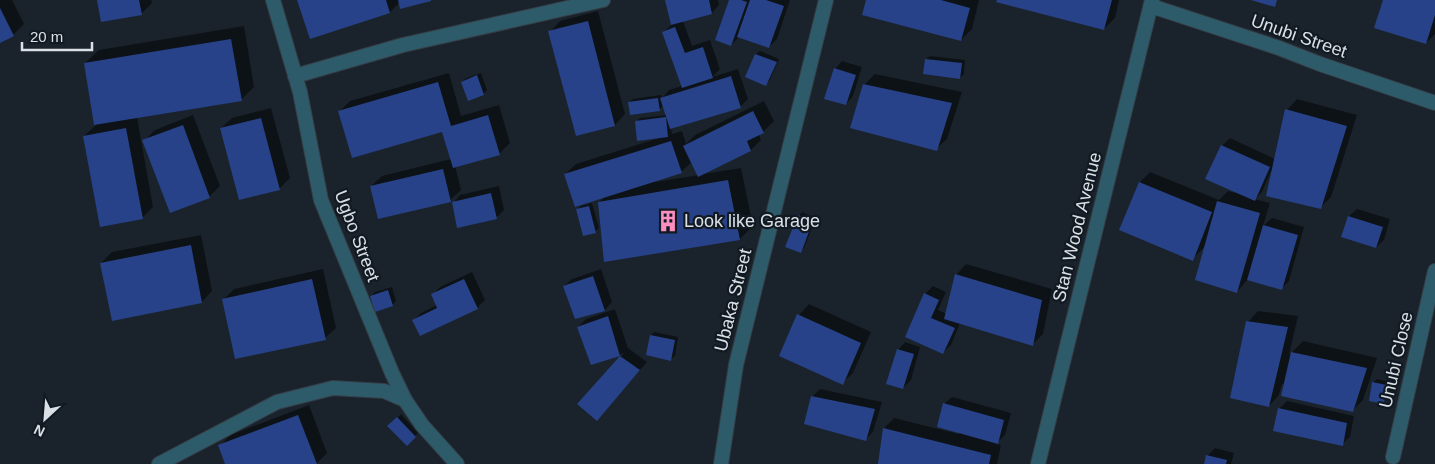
<svg xmlns="http://www.w3.org/2000/svg" width="1435" height="464" viewBox="0 0 1435 464" font-family="Arial,sans-serif">
<style>
.shadow{fill:#0007;fill-rule:evenodd}
.building{fill:#274288}
.lines{fill:none;stroke-linecap:round;stroke-linejoin:round}
.minor-casing{stroke:#353d46;stroke-width:16}
.minor{stroke:#2e5b69;stroke-width:14}
.labels{text-anchor:middle;dominant-baseline:central;stroke-width:4.5;stroke-linejoin:round;paint-order:stroke}
.street-label{font-size:18px;fill:#dae0e6;stroke:#111a22}
.poi-label{font-size:18px;fill:#dae0e6;stroke:#111a22;text-anchor:start}
</style>
<rect width="100%" height="100%" fill="#1a232c"/>
<g class="shadow">
<polygon points="0,0 12,0 24,24 13,35 0,41"/>
<polygon points="98,0 151,0 152,3 141,14"/>
<polygon points="299,0 429,0 400,2 390,12 311,38"/>
<path d="M666 0H718L719 5 712 13 683 21 692 46 710 40 720 69 712 77 738 69 748 99 740 107 671 128 672 134 682 131 686 144 695 135 764 101 774 121 764 131 759 134 761 140 751 150 703 174 741 168 753 226 740 239 599 202 606 196 565 174 576 164 659 138 636 122 640 118 667 115 664 105 659 110 629 102 633 99 661 95 662 98 669 90 682 86 664 32 671 25ZM692 162 699 175 655 182 654 181 681 172Z"/>
<polygon points="731,0 790,0 777,39 769,47 739,37 731,45"/>
<polygon points="867,0 979,0 972,29 961,40"/>
<polygon points="998,0 1119,0 1115,18 1104,29"/>
<polygon points="1384,0 1435,0 1435,34 1426,43"/>
<polygon points="598,11 625,114 615,125 550,32 560,21"/>
<polygon points="244,26 254,87 241,100 137,117 153,207 142,218 84,136 96,125 85,63 99,50"/>
<polygon points="760,51 779,59 770,80 766,84 747,76 756,54"/>
<polygon points="930,56 965,60 964,74 960,78 926,59"/>
<polygon points="842,61 862,67 853,96 846,104 835,69"/>
<polygon points="449,73 461,116 499,105 510,143 499,154 455,166 461,190 450,200 371,186 382,176 451,159 443,130 339,112 350,101"/>
<polygon points="481,73 487,90 484,93 468,99 462,82 466,78"/>
<polygon points="875,74 962,92 947,139 936,149 864,85"/>
<polygon points="1297,99 1357,115 1331,197 1321,207 1271,171 1262,192 1255,199 1270,203 1263,226 1272,218 1304,227 1289,281 1282,288 1248,279 1237,292 1206,246 1192,259 1140,182 1150,172 1219,200 1228,191 1235,193 1222,146 1230,138 1275,159 1287,110"/>
<polygon points="271,108 290,178 279,189 221,128 232,118"/>
<polygon points="193,115 220,186 210,196 171,211 144,141 155,130"/>
<polygon points="499,186 504,210 497,217 458,226 453,203 460,195"/>
<polygon points="592,203 599,228 595,232 577,210 581,206"/>
<polygon points="1357,209 1390,219 1384,240 1376,247 1343,236 1349,216"/>
<polygon points="802,212 816,218 804,248 801,251 799,216"/>
<polygon points="201,235 212,291 202,302 101,263 112,252"/>
<polygon points="966,264 1052,289 1043,334 1032,345 960,323 951,345 943,352 906,336 925,294 933,286 946,292 938,310 947,314 956,275"/>
<polygon points="323,269 336,328 325,338 223,300 234,289"/>
<polygon points="601,269 612,302 605,310 576,317 564,286 572,279"/>
<polygon points="472,272 485,300 477,308 414,320 421,313 437,305 432,295 440,287"/>
<polygon points="392,287 396,301 393,305 371,296 375,292"/>
<polygon points="809,304 871,332 853,373 842,383 780,356 799,315"/>
<polygon points="615,309 628,348 647,362 604,412 578,404 624,353 592,363 578,327 586,319"/>
<polygon points="1258,311 1298,316 1289,355 1303,341 1377,358 1363,400 1352,411 1282,384 1279,395 1269,406 1248,322"/>
<polygon points="654,332 678,337 675,356 671,359 651,335"/>
<polygon points="905,342 920,347 911,380 903,388 898,350"/>
<polygon points="1377,379 1390,382 1387,399 1384,402 1373,383"/>
<polygon points="820,389 882,402 873,432 865,440 812,397"/>
<polygon points="952,397 1011,413 1005,435 996,444 1001,445 997,464 879,464 884,428 894,418 959,434 959,432 944,404"/>
<polygon points="1287,401 1354,416 1350,437 1342,444 1279,409"/>
<polygon points="309,405 327,453 316,464 227,464 220,446 230,435"/>
<polygon points="401,414 418,433 407,444 389,426"/>
<polygon points="1215,448 1234,453 1231,464 1205,464 1207,456"/>
</g>
<g class="building">
<polygon points="97,0 139,0 142,15 101,22"/>
<polygon points="297,0 386,0 390,13 310,39"/>
<polygon points="398,0 431,0 431,1 400,9"/>
<polygon points="665,0 709,0 712,14 671,25"/>
<polygon points="729,0 741,0 747,2 731,46 715,40"/>
<polygon points="750,0 766,0 784,6 769,48 737,37"/>
<polygon points="866,0 941,0 970,8 961,41 862,15"/>
<polygon points="997,0 1112,0 1104,30 996,2"/>
<polygon points="1251,0 1277,0 1275,7"/>
<polygon points="1383,0 1435,0 1435,15 1426,44 1374,28"/>
<polygon points="0,8 14,36 0,43"/>
<polygon points="588,21 615,126 576,136 548,31"/>
<polygon points="675,27 685,53 703,47 713,78 682,88 662,32"/>
<polygon points="231,39 242,101 94,125 84,63"/>
<polygon points="755,54 777,62 766,86 745,77"/>
<polygon points="925,59 962,63 960,79 923,74"/>
<polygon points="834,68 856,75 846,105 824,99"/>
<polygon points="477,75 484,95 468,101 461,82"/>
<polygon points="731,76 741,108 670,129 660,98"/>
<polygon points="438,82 451,126 488,115 500,155 453,168 442,132 352,158 338,111"/>
<polygon points="863,84 952,103 937,151 850,128"/>
<polygon points="658,98 660,111 630,115 628,102"/>
<polygon points="1285,109 1347,126 1321,209 1266,196"/>
<polygon points="753,111 764,133 747,141 751,151 698,177 683,146"/>
<polygon points="666,117 668,137 637,141 635,121"/>
<polygon points="261,118 280,190 239,200 220,128"/>
<polygon points="183,125 210,198 170,213 142,140"/>
<polygon points="126,128 143,219 100,227 83,136"/>
<polygon points="671,141 682,173 575,207 564,174"/>
<polygon points="1221,145 1270,167 1255,201 1205,179"/>
<polygon points="443,169 451,202 378,219 370,186"/>
<polygon points="728,180 740,240 604,262 598,202"/>
<polygon points="1139,182 1212,212 1193,261 1119,230"/>
<polygon points="491,193 497,219 457,228 452,202"/>
<polygon points="1217,201 1260,213 1237,293 1195,280"/>
<polygon points="589,206 596,233 583,236 576,209"/>
<polygon points="798,215 813,221 801,253 785,247"/>
<polygon points="1348,216 1383,227 1376,248 1341,237"/>
<polygon points="1263,225 1298,235 1282,290 1247,280"/>
<polygon points="191,245 202,303 112,321 100,263"/>
<polygon points="955,274 1042,300 1033,346 944,319"/>
<polygon points="593,276 605,311 575,319 563,286"/>
<polygon points="312,279 326,340 235,359 222,299"/>
<polygon points="464,279 478,309 420,336 412,320 437,308 431,294"/>
<polygon points="388,290 393,306 375,312 370,296"/>
<polygon points="924,293 939,300 931,318 955,328 943,354 905,337"/>
<polygon points="797,314 861,343 843,385 779,356"/>
<polygon points="608,316 620,356 591,365 577,327"/>
<polygon points="1246,321 1288,327 1269,407 1230,398"/>
<polygon points="650,335 675,340 671,361 646,355"/>
<polygon points="897,349 914,354 903,389 886,384"/>
<polygon points="1291,352 1367,368 1353,412 1281,396"/>
<polygon points="620,356 640,370 597,421 577,404"/>
<polygon points="1372,382 1387,385 1384,404 1369,401"/>
<polygon points="811,396 875,409 866,441 804,424"/>
<polygon points="943,403 1004,420 998,444 937,427"/>
<polygon points="1278,408 1347,423 1343,446 1273,431"/>
<polygon points="298,415 317,464 225,464 218,445"/>
<polygon points="397,417 416,437 407,446 387,426"/>
<polygon points="883,428 991,455 989,464 878,464"/>
<polygon points="1206,455 1227,460 1226,464 1204,464"/>
</g>
<g class="lines">
<g class="minor-casing">
<g id="minor">
<polyline points="273,0 300,92 321,200 392,373 405,400 422,425 457,464"/>
<polyline points="1151,6 1279,48 1320,64 1435,103"/>
<polyline points="295,76 403,45 603,0"/>
<polyline points="1393,457 1435,271"/>
<polyline points="159,464 277,402 333,388 384,391 405,400"/>
<polyline points="721,464 736,365 826,0"/>
<polyline points="1038,464 1152,0"/>
</g>
</g>
<use href="#minor" class="minor"/>
</g>
<defs>
<g id="building-bare" transform="scale(1.725)"><path d="M-4-6H4V6H1V3H-1V6H-4ZM-2.5-4.3h1.7v1.8h-1.7ZM.8-4.3h1.7v1.8H.8ZM-2.5-1h1.7V.8h-1.7ZM.8-1h1.7V.8H.8Z" fill="#fd8ec0" stroke="#111a22" stroke-width="2.5" paint-order="stroke"/></g>
</defs>
<g fill-rule="evenodd">
<use href="#building-bare" x="668" y="221"/>
</g>
<g class="labels">
<g class="street-label">
<text transform="translate(1299 36) rotate(19)">Unubi Street</text>
<text transform="translate(1077 227) rotate(-76)">Stan Wood Avenue</text>
<text transform="translate(357 236) rotate(69)">Ugbo Street</text>
<text transform="translate(733 300) rotate(-76)">Ubaka Street</text>
<text transform="translate(1396 360) rotate(-77)">Unubi Close</text>
</g>
<g class="poi-label">
<text x="684" y="221">Look like Garage</text>
</g>
</g>
<g transform="translate(45 419) rotate(206)" stroke="#111a22" stroke-width="4" paint-order="stroke">
<path d="M0-4L9 19L0 12L-9 19Z" fill="#dae0e6"/>
<text y="-8" font-size="14" font-weight="bold" text-anchor="middle" fill="#dae0e6">N</text>
</g>
<path d="M22 42v8h70v-8" fill="none" stroke="#dae0e6" stroke-width="2.5"/>
<text x="30" y="42" font-size="15" fill="#dae0e6" stroke="#111a22" stroke-width="4" paint-order="stroke">20 m</text>
</svg>
